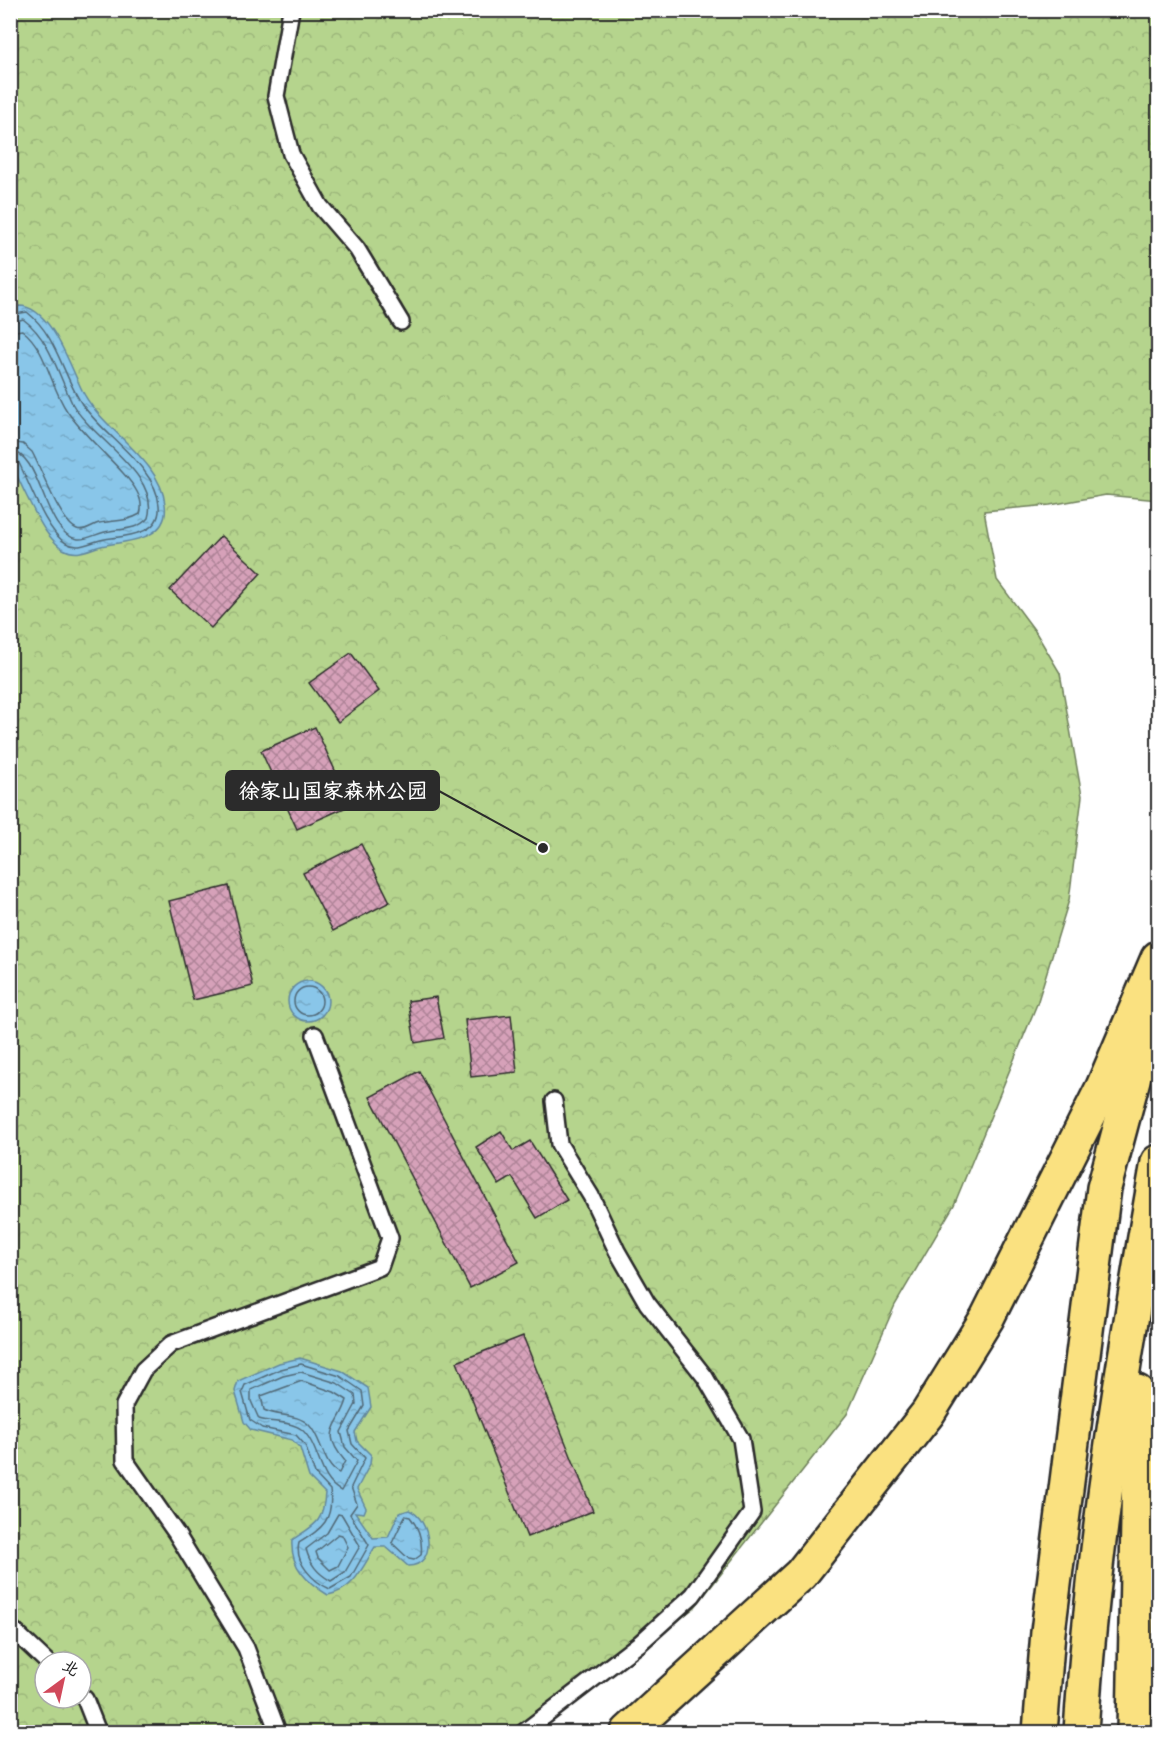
<svg xmlns="http://www.w3.org/2000/svg" width="1169" height="1743" viewBox="0 0 1169 1743" font-family="Delius,'LXGW WenKai TC',sans-serif">
<style>
.forest{fill:url(#forest-crowns);stroke:#70805c;stroke-width:1.5;fill-rule:evenodd}
.water{fill:url(#water-ripples);stroke:#63889d;stroke-width:1.5}
.lines{fill:none;stroke-linecap:round;stroke-linejoin:round}
.shore{stroke:#516977;stroke-width:1.5}
.building{fill:url(#building-cross-hatch);stroke:#2b2b2b;stroke-width:1.5}
.lane-casing{stroke:#2b2b2b;stroke-width:20}
.highway-casing{stroke:#2b2b2b;stroke-width:38}
.lane{stroke:#fff;stroke-width:15}
.highway{stroke:#fae180;stroke-width:33}
.leader{fill:none;stroke:#2b2b2b;stroke-width:2}
.callout-dot{fill:#2b2b2b;stroke:#fff;stroke-width:2}
.callout{fill:#2b2b2b;stroke:#2b2b2b;stroke-width:2}
.callout-label{font-size:21px;text-anchor:middle;font-weight:bold;fill:#fff}
</style>
<defs>
<pattern id="forest-crowns" width="20" height="18" patternUnits="userSpaceOnUse" patternTransform="scale(1.5)"><rect width="20" height="18" fill="#b5d48d"/><path d="M2 6a3 3 0 1 1 6 0M12 15a3 3 0 1 1 6 0" fill="none" stroke="#9cb67a"/></pattern>
<pattern id="water-ripples" width="26" height="14" patternUnits="userSpaceOnUse" patternTransform="scale(1.5)"><rect width="26" height="14" fill="#89c6e9"/><path d="M2 4q2-2 4 0t4 0M15 11q2-2 4 0t4 0" fill="none" stroke="#76aac8"/></pattern>
<pattern id="building-cross-hatch" width="8" height="8" patternUnits="userSpaceOnUse" patternTransform="scale(1.5)"><rect width="8" height="8" fill="#d6a1b9"/><path d="M0 0l8 8M0 8l8-8" fill="none" stroke="#ae8397"/></pattern>
</defs>
<rect width="100%" height="100%" fill="#fff"/>
<filter id="ink" filterUnits="userSpaceOnUse"><feTurbulence type="fractalNoise" baseFrequency=".0167" numOctaves="2"/><feDisplacementMap in="SourceGraphic" scale="12" xChannelSelector="R" yChannelSelector="G"/><feConvolveMatrix kernelMatrix="1 2 1 2 8 2 1 2 1" color-interpolation-filters="sRGB"/></filter>
<g filter="url(#ink)">
<path class="forest" d="M11 11H1158V500L1106 495 1050 505 984 511 997 580 1035 631 1060 673 1082 796 1069 900 1037 1004 954 1205 895 1305 847 1414 695 1607 539 1732H11ZM45 1662H81V1698H45Z"/>
<g class="water">
<path d="M19 306C50 306 69 363 81 388 99 429 160 457 165 504 170 539 130 541 106 545 91 547 79 558 63 549 58 546 51 538 47 533 38 521 15 474 11 460 8 448 10 431 10 419 10 383 10 347 11 310Z"/>
<circle cx="308" cy="1001" r="20"/>
<path d="M300 1358 342 1371 368 1388 371 1407 355 1432 357 1441 371 1455 370 1464 357 1489 366 1508 364 1513 355 1512 373 1538 388 1537 399 1513 409 1510C431 1519 438 1566 408 1566L386 1547H375C362 1568 354 1590 328 1595 307 1582 290 1567 292 1540 316 1524 323 1523 325 1493L309 1477 300 1448 292 1440 251 1430 244 1422 235 1391 238 1381 279 1363Z"/>
</g>
<g class="lines">
<g class="shore">
<path d="M10 315 27 312C56 335 61 370 80 401 99 433 156 465 159 505 162 535 126 536 105 539 91 541 80 551 66 543 46 532 29 482 18 461L10 458"/>
<path d="M10 323 23 319C50 339 58 374 72 403 90 438 161 474 148 518 139 529 123 529 110 531 99 532 88 540 78 539 43 535 42 452 10 451"/>
<path d="M10 332 22 330C47 349 50 386 67 411 82 433 105 453 123 473 133 484 145 499 140 514 127 522 114 520 99 523 92 525 84 532 77 529 61 524 41 468 32 452L23 444 10 442"/>
<circle cx="308" cy="1001" r="14"/>
<path d="M301 1364 340 1376 362 1391 364 1406 349 1431 352 1444 365 1458 351 1487 357 1504 350 1514 369 1545 351 1577 330 1589C314 1582 294 1563 299 1543 322 1528 334 1521 330 1490L315 1474 305 1445 296 1435 262 1428 250 1420 242 1392 245 1385 281 1369Z"/>
<path d="M301 1372 337 1383 355 1395 356 1404 341 1432 345 1447 357 1461 341 1491C318 1480 320 1444 301 1429 290 1421 271 1423 259 1419L251 1401V1390L283 1376Z"/>
<path d="M302 1381 334 1392 347 1400C339 1428 319 1430 345 1461L339 1473C323 1466 322 1438 309 1425 297 1413 278 1417 264 1410L261 1396Z"/>
<path d="M338 1514 342 1515 360 1546 345 1572 331 1581C317 1573 310 1564 306 1549L327 1533Z"/>
<path d="M405 1516 410 1517C419 1528 423 1540 421 1555L414 1560 409 1559 392 1543Z"/>
<polygon points="338,1534 342,1535 348,1547 338,1566 330,1570 318,1558 316,1552"/>
</g>
</g>
<g class="building">
<polygon points="221,536 261,573 211,628 170,590"/>
<polygon points="351,653 379,691 338,722 309,683"/>
<polygon points="315,727 351,805 297,829 261,751"/>
<polygon points="361,844 390,902 333,931 303,873"/>
<polygon points="229,886 253,986 193,1000 169,901"/>
<polygon points="436,997 444,1038 415,1043 408,1001"/>
<polygon points="511,1015 517,1072 471,1077 465,1020"/>
<polygon points="419,1071 519,1262 470,1288 370,1097"/>
<polygon points="501,1131 513,1151 530,1141 567,1200 537,1218 512,1177 499,1185 476,1147"/>
<polygon points="523,1336 593,1511 527,1537 457,1362"/>
</g>
<g class="lines">
<g class="lane-casing">
<g id="lane">
<polyline points="291,10 276,96 291,154 320,206 357,249 401,322"/>
<polyline points="10,1627 47,1662"/>
<polyline points="81,1695 85,1699 98,1732"/>
<polyline points="278,1732 246,1648 176,1533 125,1460 124,1405 143,1370 171,1344 380,1267 390,1238 315,1035"/>
<polyline points="524,1732 640,1643 693,1595 752,1512 741,1439 705,1377 647,1303 617,1251 591,1196 559,1144 554,1101"/>
</g>
</g>
<g class="highway-casing">
<g id="highway">
<polyline points="628,1732 801,1574 928,1413 987,1318 1103,1087 1158,958"/>
<polyline points="1040,1732 1048,1632 1104,1188 1147,1027"/>
<path d="M1081 1732C1093 1541 1125 1350 1158 1162"/>
<polyline points="1134,1732 1139,1467 1137,1392"/>
</g>
</g>
<use href="#lane" class="lane"/>
<use href="#highway" class="highway"/>
</g>
</g>
<path class="leader" d="M543 848L439 791"/>
<circle class="callout-dot" cx="543" cy="848" r="6"/>
<rect class="callout" x="226" y="771" width="213" height="39" rx="6"/>
<g class="callout-label">
<text x="333" y="798">徐家山国家森林公园</text>
</g>
<rect width="1169" height="1743" fill="none" stroke="#fff" stroke-width="36"/>
<rect x="18" y="18" width="1133" height="1707" fill="none" stroke="#2b2b2b" stroke-width="2" filter="url(#ink)"/>
<g transform="translate(63 1680) rotate(33)"><circle r="28" fill="#ffffff" stroke="#aaaaaa" stroke-width="1.5"/>
<path d="M0-4.5L10 22L0 15L-10 22Z" fill="#d1495b"/>
<text y="-9" font-size="16" font-weight="bold" text-anchor="middle" fill="#2b2b2b">北</text>
</g>
</svg>
